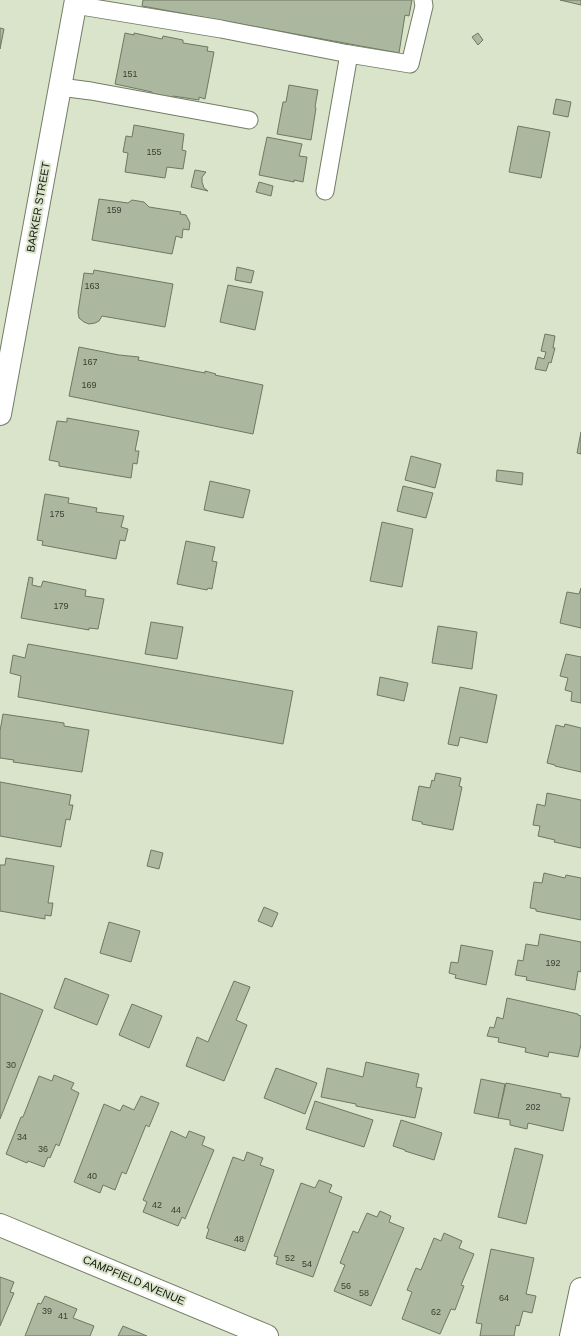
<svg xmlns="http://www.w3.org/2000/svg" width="581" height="1336" viewBox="0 0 581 1336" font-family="Arial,sans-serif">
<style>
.building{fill:#acb79f;stroke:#6e7862}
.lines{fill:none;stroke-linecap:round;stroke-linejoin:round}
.service-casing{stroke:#737d66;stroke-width:19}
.minor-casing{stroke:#737d66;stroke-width:24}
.tertiary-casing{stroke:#737d66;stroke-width:24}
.service{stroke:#fff;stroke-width:17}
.minor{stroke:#fff;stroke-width:22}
.tertiary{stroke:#fff;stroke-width:22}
.labels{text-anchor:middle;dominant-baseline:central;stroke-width:4;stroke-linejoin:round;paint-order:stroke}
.number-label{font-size:9px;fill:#393f32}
.street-label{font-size:11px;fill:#13170e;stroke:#d9e4cb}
</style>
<rect width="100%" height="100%" fill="#d9e4cb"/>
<g class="building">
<polygon points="143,0 412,0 409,16 405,15 399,53 142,6"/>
<polygon points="560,0 581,0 581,5"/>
<polygon points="0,28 4,29 0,49"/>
<polygon points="125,33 134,35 134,33 162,39 163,36 183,40 183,43 208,47 207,51 214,52 205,99 199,97 199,100 173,96 172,99 152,95 152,92 115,84"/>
<polygon points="478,33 483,40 478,45 472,37"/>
<polygon points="289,85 318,90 315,107 316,108 311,140 277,134 283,102 286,102"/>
<polygon points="556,99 571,102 568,117 553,114"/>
<polygon points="134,125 184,134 182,150 186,151 183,169 167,167 165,178 125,172 128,153 123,152 126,136 132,137"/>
<polygon points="518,126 550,132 541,178 509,172"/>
<polygon points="267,137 302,144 299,156 307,157 303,182 294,180 294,182 259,175"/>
<polygon points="195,170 206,172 202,177 202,182 204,188 208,191 191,187"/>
<polygon points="259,182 273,186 271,196 256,192"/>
<polygon points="99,199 128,203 132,200 144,202 149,207 181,212 180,214 186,215 190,223 189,230 183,229 182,238 176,236 172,254 92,240"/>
<polygon points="237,267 254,271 251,283 235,280"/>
<polygon points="94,270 173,284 165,327 102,316 99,321 95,323 89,324 84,322 79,318 78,312 84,273 93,274"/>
<polygon points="228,285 263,292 255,330 220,322"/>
<polygon points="545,334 555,336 553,348 555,348 551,363 549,362 546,371 535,369 538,357 544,359 546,352 541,351"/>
<polygon points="79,347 119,355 139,357 138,360 205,373 205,371 216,374 215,375 263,385 253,434 69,396"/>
<polygon points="67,418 139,431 135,451 139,451 137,464 133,463 131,478 59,466 59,462 49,460 57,421 67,422"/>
<polygon points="581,432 581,454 577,453"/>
<polygon points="411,456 441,464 435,488 405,480"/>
<polygon points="497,470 523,473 522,485 496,481"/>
<polygon points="210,481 250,490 243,518 204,510"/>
<polygon points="403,486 433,493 426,518 397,511"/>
<polygon points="45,494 69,498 68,503 97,508 96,512 124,516 121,527 128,529 125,541 120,540 116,559 42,545 43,541 37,540"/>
<polygon points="382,522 413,529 402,587 370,581"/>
<polygon points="186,541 215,547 212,561 217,562 212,589 208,588 207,590 177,584"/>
<polygon points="29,577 33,578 32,585 41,587 43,581 86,590 85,596 104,599 98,629 89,628 89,630 21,618"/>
<polygon points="581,588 581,628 560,623 567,592 579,594"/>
<polygon points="151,622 183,627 177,659 145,654"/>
<polygon points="438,626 477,632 472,669 432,663"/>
<polygon points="28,644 293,691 283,744 18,697 21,676 10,673 13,655 25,658"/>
<polygon points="566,654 581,657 581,703 571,701 572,692 565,690 568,678 560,676"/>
<polygon points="380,677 408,683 404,701 377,695"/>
<polygon points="460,687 497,695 487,743 460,737 458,746 448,744"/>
<polygon points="3,714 64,723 64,726 89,730 82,772 13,762 14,760 0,758 0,731"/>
<polygon points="565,724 581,728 581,772 555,766 555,765 547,763 556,725 564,727"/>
<polygon points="436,773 461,778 459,786 462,787 453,830 422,824 422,822 412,820 419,786 430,788 432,780 434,781"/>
<polygon points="0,782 71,795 69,805 73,805 70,820 66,819 61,847 0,836"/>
<polygon points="547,793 581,800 581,848 554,842 555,840 538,836 540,826 533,825 537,804 545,806"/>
<polygon points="151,850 163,853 159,869 147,866"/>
<polygon points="6,858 54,866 48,903 53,903 51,916 45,915 45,919 0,911 0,865 5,865"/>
<polygon points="544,873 565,878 566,875 581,878 581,920 536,911 536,909 530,908 534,882 542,883"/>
<polygon points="264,907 278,913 272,927 258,921"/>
<polygon points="109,922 140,931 131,962 100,953"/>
<polygon points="540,934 581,942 581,972 578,971 575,990 526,980 527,977 515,975 518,960 523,961 526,944 538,946"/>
<polygon points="461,945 493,951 486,985 455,978 456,975 449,973 451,962 458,963"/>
<polygon points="65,978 109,995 97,1025 54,1008"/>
<polygon points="234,981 250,987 236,1020 247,1025 224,1081 186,1066 197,1037 208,1042"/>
<polygon points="0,993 43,1010 0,1119"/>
<polygon points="507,998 578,1014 578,1015 581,1016 581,1044 578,1057 549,1052 548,1057 525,1052 526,1048 498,1042 499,1038 487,1036 490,1027 494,1028 497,1017 503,1019"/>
<polygon points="132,1004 162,1016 149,1048 119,1035"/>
<polygon points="366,1062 419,1074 416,1087 422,1088 415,1118 356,1106 356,1104 321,1097 327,1068 363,1077"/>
<polygon points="276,1068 317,1083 305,1114 264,1098"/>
<polygon points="54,1075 74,1083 71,1089 79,1093 59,1146 56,1144 50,1158 48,1157 44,1167 28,1161 27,1163 6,1154 21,1117 23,1117 39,1076 52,1081"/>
<polygon points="481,1079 505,1084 498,1118 474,1113"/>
<polygon points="506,1083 561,1094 561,1097 570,1098 563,1131 528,1123 527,1129 510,1125 510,1120 498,1118"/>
<polygon points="141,1096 159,1103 149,1127 146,1125 126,1174 122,1172 115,1190 103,1185 100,1193 74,1182 104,1104 120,1111 123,1105 134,1110"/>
<polygon points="315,1101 373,1120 364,1147 306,1129"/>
<polygon points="401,1120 442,1133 434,1160 405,1151 405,1150 393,1146"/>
<polygon points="171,1131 186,1138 189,1131 205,1137 202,1145 214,1150 185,1219 182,1217 178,1226 143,1212 147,1202 143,1200"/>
<polygon points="515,1148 543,1155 526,1224 498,1217"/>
<polygon points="247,1152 263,1158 260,1165 274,1170 245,1251 206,1238 209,1229 207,1228 233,1157 244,1161"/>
<polygon points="319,1180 332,1185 329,1192 342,1197 313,1277 276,1264 278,1257 274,1256 301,1183 315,1188"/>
<polygon points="380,1211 391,1216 389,1222 404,1228 371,1306 334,1291 345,1265 340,1263 353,1231 358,1233 367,1213 377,1217"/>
<polygon points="444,1233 462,1241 459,1248 474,1254 461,1285 464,1286 455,1310 451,1309 440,1334 402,1319 412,1292 407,1290 416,1268 421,1270 434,1238 441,1241"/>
<polygon points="491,1249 534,1258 526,1294 536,1296 532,1313 523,1311 519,1326 516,1325 514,1336 480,1336 482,1324 476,1323"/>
<polygon points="0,1277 14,1282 10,1292 14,1293 0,1326"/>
<polygon points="45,1296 77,1309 73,1318 94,1326 90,1336 25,1336 38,1303 41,1304"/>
<polygon points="123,1326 147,1336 118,1336"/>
</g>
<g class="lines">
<g class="service-casing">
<g id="service">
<polyline points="75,5 221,29 349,54 325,191"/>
<polyline points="349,54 410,64 424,6 423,0"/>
<polyline points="60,87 91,91 249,120"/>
</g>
</g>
<g class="minor-casing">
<g id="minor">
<polyline points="0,414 76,0"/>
<polyline points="571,1336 581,1289"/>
</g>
</g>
<g class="tertiary-casing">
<polyline id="tertiary" points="0,1225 267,1336"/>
</g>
<use href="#service" class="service"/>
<use href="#minor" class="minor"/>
<use href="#tertiary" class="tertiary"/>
</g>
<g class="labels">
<g class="number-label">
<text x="130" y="74">151</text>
<text x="154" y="152">155</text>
<text x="114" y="210">159</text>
<text x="92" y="286">163</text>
<text x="90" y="362">167</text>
<text x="89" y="385">169</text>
<text x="57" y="514">175</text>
<text x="61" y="606">179</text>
<text x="553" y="963">192</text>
<text x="11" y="1065">30</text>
<text x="533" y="1107">202</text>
<text x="22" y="1137">34</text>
<text x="43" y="1149">36</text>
<text x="92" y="1176">40</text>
<text x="157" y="1205">42</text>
<text x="176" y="1210">44</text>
<text x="239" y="1239">48</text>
<text x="290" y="1258">52</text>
<text x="307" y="1264">54</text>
<text x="346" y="1286">56</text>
<text x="364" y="1293">58</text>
<text x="504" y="1298">64</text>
<text x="47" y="1311">39</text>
<text x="436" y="1312">62</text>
<text x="63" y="1316">41</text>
</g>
<g class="street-label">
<text transform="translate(38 207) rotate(-80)">BARKER STREET</text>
<text transform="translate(134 1280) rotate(23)">CAMPFIELD AVENUE</text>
</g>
</g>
</svg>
